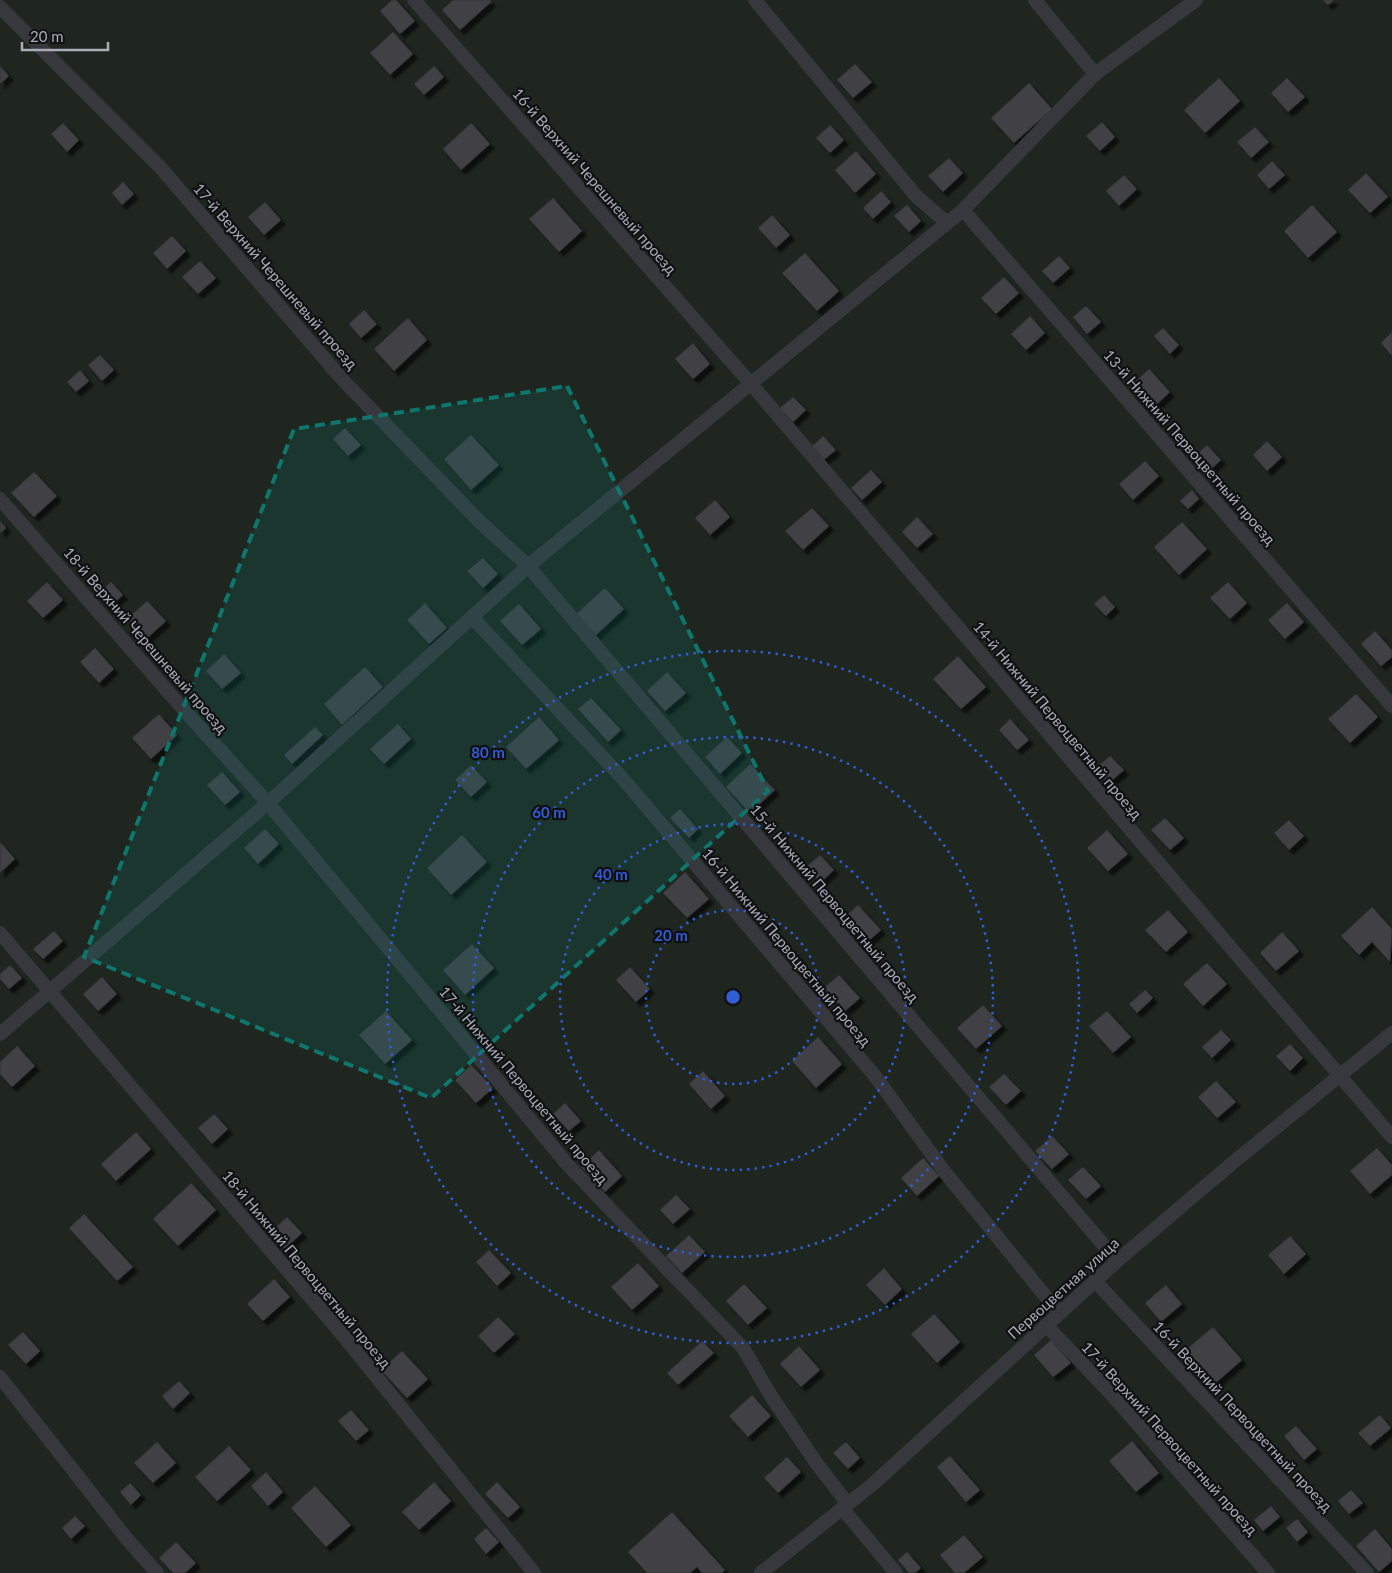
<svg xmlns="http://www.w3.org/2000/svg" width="1392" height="1573" viewBox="0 0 1392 1573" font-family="Lato,sans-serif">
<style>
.green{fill:#1e261f}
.building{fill:#404145;stroke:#303034;filter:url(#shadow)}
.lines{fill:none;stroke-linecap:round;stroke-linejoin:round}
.lane{stroke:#37383d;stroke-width:14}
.marked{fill:#0f766e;fill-opacity:0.2;stroke:#0f766e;stroke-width:4;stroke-dasharray:10 6;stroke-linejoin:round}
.ring{fill:none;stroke:#325cd3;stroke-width:2.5;stroke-dasharray:2.5 5}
.labels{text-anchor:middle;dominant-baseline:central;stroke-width:4.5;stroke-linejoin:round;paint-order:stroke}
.street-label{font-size:15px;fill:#a8adb8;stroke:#111113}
.centre{fill:#325cd3;stroke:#111113;stroke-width:2.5}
.ring-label{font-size:15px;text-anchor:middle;font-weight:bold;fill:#325cd3;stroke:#111113;stroke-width:4.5;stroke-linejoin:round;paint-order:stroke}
</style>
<defs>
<filter id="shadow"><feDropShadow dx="4.5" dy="4.5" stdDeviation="1" flood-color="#0009"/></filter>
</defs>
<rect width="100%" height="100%" fill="#161618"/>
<rect class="green" x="0" y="0" width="1392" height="1573"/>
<g class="building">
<polygon points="392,0 396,0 415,21 400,34 380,11"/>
<polygon points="453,0 490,0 491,2 460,30 442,10"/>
<polygon points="1323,0 1334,0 1328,5"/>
<polygon points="393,32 413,54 390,75 370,53"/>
<polygon points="855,64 872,82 853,98 837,80"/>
<polygon points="0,66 9,76 0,84"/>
<polygon points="434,66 444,77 424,95 414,84"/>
<polygon points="1219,78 1240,101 1205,133 1184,110"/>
<polygon points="1287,78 1305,97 1288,112 1271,93"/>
<polygon points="1029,83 1052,109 1014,143 991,118"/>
<polygon points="1102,122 1115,137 1100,151 1086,136"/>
<polygon points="63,123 79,140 67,152 51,134"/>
<polygon points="471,123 490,144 461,170 443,149"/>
<polygon points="830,125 844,140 830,153 816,138"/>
<polygon points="1255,127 1269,142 1251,158 1237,142"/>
<polygon points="856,151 876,174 855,193 835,170"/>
<polygon points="949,158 963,173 943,192 928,176"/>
<polygon points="1272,161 1285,175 1269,189 1257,175"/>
<polygon points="1366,173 1388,197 1370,213 1348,190"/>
<polygon points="1124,175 1137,189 1119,206 1106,191"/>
<polygon points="123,182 134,194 122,205 112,193"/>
<polygon points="881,191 891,202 873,219 863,208"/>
<polygon points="553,198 582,231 559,252 529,219"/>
<polygon points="265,202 281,220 264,235 248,217"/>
<polygon points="907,205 921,221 909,232 894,216"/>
<polygon points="1312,205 1337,232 1308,258 1284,231"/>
<polygon points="772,215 790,235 776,248 758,228"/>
<polygon points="172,236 186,251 167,269 153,253"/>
<polygon points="805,253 839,291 817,311 782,273"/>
<polygon points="1059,256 1070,268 1053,283 1042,271"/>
<polygon points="200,261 216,278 198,294 182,277"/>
<polygon points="1004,277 1019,293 996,314 981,298"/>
<polygon points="1086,306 1101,322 1087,334 1073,317"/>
<polygon points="364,310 377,324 361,338 349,324"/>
<polygon points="1030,316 1045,333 1026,350 1011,334"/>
<polygon points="408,318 427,340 394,371 374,349"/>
<polygon points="1163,328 1179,345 1170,354 1154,336"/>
<polygon points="1392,332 1392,356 1381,343"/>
<polygon points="693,343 710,364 693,379 675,359"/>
<polygon points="100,355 114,370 102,381 88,365"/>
<polygon points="1149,369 1170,392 1153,408 1132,385"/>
<polygon points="80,370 89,381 76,392 67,382"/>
<polygon points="793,397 806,410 793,422 780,408"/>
<polygon points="345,428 361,445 348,456 333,439"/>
<polygon points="471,435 499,465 471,490 444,459"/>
<polygon points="823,436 836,450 821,462 809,449"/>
<polygon points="1267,441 1282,457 1267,471 1253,455"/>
<polygon points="1207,445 1221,460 1209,471 1195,456"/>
<polygon points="1145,461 1159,476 1133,500 1119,484"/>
<polygon points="871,470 882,482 862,500 851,488"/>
<polygon points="34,472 57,496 34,517 11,493"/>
<polygon points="1192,490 1199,499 1188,509 1180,501"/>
<polygon points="715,500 730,517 710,535 695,518"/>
<polygon points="812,508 829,526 803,550 785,531"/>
<polygon points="917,517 933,534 917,548 902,532"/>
<polygon points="0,521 6,528 0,533"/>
<polygon points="1182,522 1207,549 1179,575 1154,547"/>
<polygon points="483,558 498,574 483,588 467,571"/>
<polygon points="47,582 63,600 43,618 27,601"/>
<polygon points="111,582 123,595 111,606 99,593"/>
<polygon points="1228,582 1247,603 1230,619 1210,598"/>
<polygon points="605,588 624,609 596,635 576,614"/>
<polygon points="1104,595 1115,607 1106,616 1094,604"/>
<polygon points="147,601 166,621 145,640 127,619"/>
<polygon points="425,603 447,628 429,644 407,620"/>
<polygon points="1287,603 1304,622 1285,639 1268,620"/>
<polygon points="519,604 541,629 522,645 500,621"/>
<polygon points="1375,631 1392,650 1392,657 1381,666 1361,644"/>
<polygon points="95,648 114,669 99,683 80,662"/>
<polygon points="224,654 241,673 222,689 206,671"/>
<polygon points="958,656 986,687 961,709 933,679"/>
<polygon points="365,667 383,687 342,725 324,704"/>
<polygon points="667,672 686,693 665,711 647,691"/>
<polygon points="1356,694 1378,717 1350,743 1328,719"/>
<polygon points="591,698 621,730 608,742 578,709"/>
<polygon points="159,714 177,735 151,759 132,738"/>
<polygon points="539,717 559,740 526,769 506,747"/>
<polygon points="1010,719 1029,740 1017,750 999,730"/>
<polygon points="398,724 411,739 384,764 370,749"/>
<polygon points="315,727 323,735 292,764 284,755"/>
<polygon points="727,737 742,753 720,774 705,757"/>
<polygon points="1110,756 1124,770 1108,784 1095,769"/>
<polygon points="750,764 775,790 750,813 726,787"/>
<polygon points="471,765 487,782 471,797 455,780"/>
<polygon points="222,772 240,792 225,805 207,785"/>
<polygon points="680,809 698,829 689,838 670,818"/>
<polygon points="1165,818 1184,838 1170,850 1151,830"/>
<polygon points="1289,820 1304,836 1289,850 1274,833"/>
<polygon points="265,829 279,844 258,864 244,848"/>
<polygon points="1107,830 1128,854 1108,871 1087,848"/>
<polygon points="462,835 487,862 451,895 427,868"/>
<polygon points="0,842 15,859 0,873"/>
<polygon points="820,855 834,870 820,883 806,867"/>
<polygon points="685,872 709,899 687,918 663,893"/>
<polygon points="858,905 881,930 865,944 843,919"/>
<polygon points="1372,907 1392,929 1390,962 1372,942 1359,955 1341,936"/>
<polygon points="1168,910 1188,932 1166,952 1145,930"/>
<polygon points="54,931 63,941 43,959 33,949"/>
<polygon points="1282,932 1299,951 1276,971 1260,953"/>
<polygon points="472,944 494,968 465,995 443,970"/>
<polygon points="1207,963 1227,984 1203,1006 1183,984"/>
<polygon points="10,965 22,978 9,989 0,979 0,974"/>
<polygon points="630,967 650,989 636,1002 616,980"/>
<polygon points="839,975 860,998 845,1011 824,988"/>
<polygon points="102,977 117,994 98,1011 83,994"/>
<polygon points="1145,990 1153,998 1137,1013 1129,1004"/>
<polygon points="983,1005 1002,1026 976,1049 957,1028"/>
<polygon points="386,1011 412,1040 385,1064 359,1035"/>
<polygon points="1107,1011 1131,1037 1113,1053 1089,1026"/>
<polygon points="1221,1030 1231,1040 1212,1058 1202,1047"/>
<polygon points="818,1037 842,1064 816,1088 792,1061"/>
<polygon points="1290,1044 1303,1058 1290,1071 1276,1056"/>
<polygon points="17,1046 35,1066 12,1087 0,1074 0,1062"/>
<polygon points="471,1065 493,1088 476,1103 455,1080"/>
<polygon points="703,1071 725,1096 711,1109 689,1084"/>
<polygon points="1004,1074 1021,1091 1006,1105 989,1087"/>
<polygon points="1216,1081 1236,1102 1217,1118 1198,1097"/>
<polygon points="565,1103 581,1121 569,1131 553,1114"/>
<polygon points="214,1114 228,1129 212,1144 198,1128"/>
<polygon points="136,1132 151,1149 116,1181 101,1164"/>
<polygon points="1052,1136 1069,1154 1052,1169 1035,1151"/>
<polygon points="1377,1148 1392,1165 1392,1175 1370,1194 1350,1171"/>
<polygon points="599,1150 622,1176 605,1192 581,1167"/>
<polygon points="923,1158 939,1176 917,1196 901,1178"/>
<polygon points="1083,1167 1101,1186 1086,1199 1068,1180"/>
<polygon points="191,1183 216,1210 178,1246 153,1219"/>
<polygon points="676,1195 690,1209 673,1224 660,1210"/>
<polygon points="84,1214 133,1267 117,1281 69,1228"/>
<polygon points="287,1217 302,1233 285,1249 270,1233"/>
<polygon points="689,1235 705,1252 682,1273 666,1256"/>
<polygon points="1290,1236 1306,1254 1284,1274 1268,1255"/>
<polygon points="489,1250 511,1273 497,1286 476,1262"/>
<polygon points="638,1263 659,1286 632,1310 611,1287"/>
<polygon points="884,1268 902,1289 885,1305 866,1285"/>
<polygon points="274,1279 290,1297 263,1321 247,1304"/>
<polygon points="744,1284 767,1308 748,1325 726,1301"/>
<polygon points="1166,1285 1182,1304 1161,1322 1145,1303"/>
<polygon points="934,1314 960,1342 937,1363 911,1334"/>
<polygon points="498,1317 515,1334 494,1353 478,1336"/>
<polygon points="1213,1327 1242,1360 1211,1387 1182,1353"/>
<polygon points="23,1332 40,1351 26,1364 8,1345"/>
<polygon points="1051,1340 1071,1363 1053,1377 1034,1355"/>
<polygon points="702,1341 714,1353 678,1385 667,1373"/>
<polygon points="799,1346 820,1370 801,1387 780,1364"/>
<polygon points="402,1351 428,1379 407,1398 381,1370"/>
<polygon points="179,1381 190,1393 173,1409 162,1396"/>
<polygon points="752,1395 771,1416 748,1437 729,1416"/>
<polygon points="351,1410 369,1430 356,1441 338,1421"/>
<polygon points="1380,1415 1391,1428 1370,1446 1358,1433"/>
<polygon points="1296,1426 1317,1449 1304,1460 1284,1436"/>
<polygon points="1132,1441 1159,1473 1136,1492 1109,1461"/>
<polygon points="157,1442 176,1463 153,1483 134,1463"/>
<polygon points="846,1442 860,1458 848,1469 833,1453"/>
<polygon points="229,1446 251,1470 217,1501 195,1477"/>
<polygon points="950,1456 980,1490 966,1502 937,1467"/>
<polygon points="787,1457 801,1472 778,1493 764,1478"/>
<polygon points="266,1472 283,1492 268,1506 251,1486"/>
<polygon points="434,1482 451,1501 419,1530 402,1512"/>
<polygon points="497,1482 520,1507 508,1518 485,1494"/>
<polygon points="130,1483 141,1495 131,1505 120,1492"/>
<polygon points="315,1486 351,1525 326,1547 291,1508"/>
<polygon points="1351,1490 1363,1503 1349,1514 1338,1501"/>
<polygon points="1271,1506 1280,1517 1263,1531 1254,1520"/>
<polygon points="672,1512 725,1570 722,1573 702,1573 697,1567 690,1573 647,1573 628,1552"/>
<polygon points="75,1516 85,1526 71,1539 62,1528"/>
<polygon points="1297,1519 1308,1532 1297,1542 1286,1528"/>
<polygon points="486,1528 499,1542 486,1554 474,1539"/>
<polygon points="1375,1529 1392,1549 1392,1561 1379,1572 1356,1546"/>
<polygon points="964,1535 983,1557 964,1573 955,1573 940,1555"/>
<polygon points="176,1542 196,1563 185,1573 173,1573 159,1558"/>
<polygon points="907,1552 921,1568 915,1573 909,1573 898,1560"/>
</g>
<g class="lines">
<g class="lane">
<polyline points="414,0 751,384 1392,1137"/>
<polyline points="755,0 916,196 947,223"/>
<polyline points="1035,0 1095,74"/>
<polyline points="0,7 160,167 342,379 478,520 528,566 1117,1261"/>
<polyline points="963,210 1392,706"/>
<polyline points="0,499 184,710 268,803 567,1164 743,1348 771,1396 817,1464 848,1504"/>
<polyline points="472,617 624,780 875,1076 944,1171 1059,1313"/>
<polyline points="0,933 346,1339 534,1573"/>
<polyline points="0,1034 268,803 528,566 963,210 1095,74 1196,0"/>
<polyline points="1095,1281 1367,1573"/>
<polyline points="1046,1325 1112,1395 1268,1573"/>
<polyline points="0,1377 127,1539 157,1573"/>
<polyline points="842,1508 896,1573"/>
<polyline points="761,1573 873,1484 1117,1261 1230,1165 1392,1033"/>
</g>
</g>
<path class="marked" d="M567 386 768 791 431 1098 84 957 294 429Z"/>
<g class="ring">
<circle cx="733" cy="997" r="87"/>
<circle cx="733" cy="997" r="173"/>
<circle cx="733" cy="997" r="260"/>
<circle cx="733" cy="997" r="346"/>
</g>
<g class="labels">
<g class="street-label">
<text transform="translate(595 181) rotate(49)">16-й Верхний Черешневый проезд</text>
<text transform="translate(276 276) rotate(49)">17-й Верхний Черешневый проезд</text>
<text transform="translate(1190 447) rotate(49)">13-й Нижний Первоцветный проезд</text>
<text transform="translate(146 640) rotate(49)">18-й Верхний Черешневый проезд</text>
<text transform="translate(1058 720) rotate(50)">14-й Нижний Первоцветный проезд</text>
<text transform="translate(835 903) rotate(50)">15-й Нижний Первоцветный проезд</text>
<text transform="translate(787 947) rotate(50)">16-й Нижний Первоцветный проезд</text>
<text transform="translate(524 1085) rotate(50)">17-й Нижний Первоцветный проезд</text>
<text transform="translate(307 1269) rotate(50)">18-й Нижний Первоцветный проезд</text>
<text transform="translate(1063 1288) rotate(-42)">Первоцветная улица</text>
<text transform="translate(1243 1416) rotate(47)">16-й Верхний Первоцветный проезд</text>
<text transform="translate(1170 1438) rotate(48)">17-й Верхний Первоцветный проезд</text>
</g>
</g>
<circle cx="733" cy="997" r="8" class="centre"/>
<g class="ring-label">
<text x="488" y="758">80 m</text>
<text x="549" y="818">60 m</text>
<text x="611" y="880">40 m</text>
<text x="671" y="941">20 m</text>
</g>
<path d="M22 42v8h86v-8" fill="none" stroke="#a8adb8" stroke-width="2.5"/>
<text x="30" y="42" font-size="15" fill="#a8adb8" stroke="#111113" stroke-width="4" paint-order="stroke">20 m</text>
</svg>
